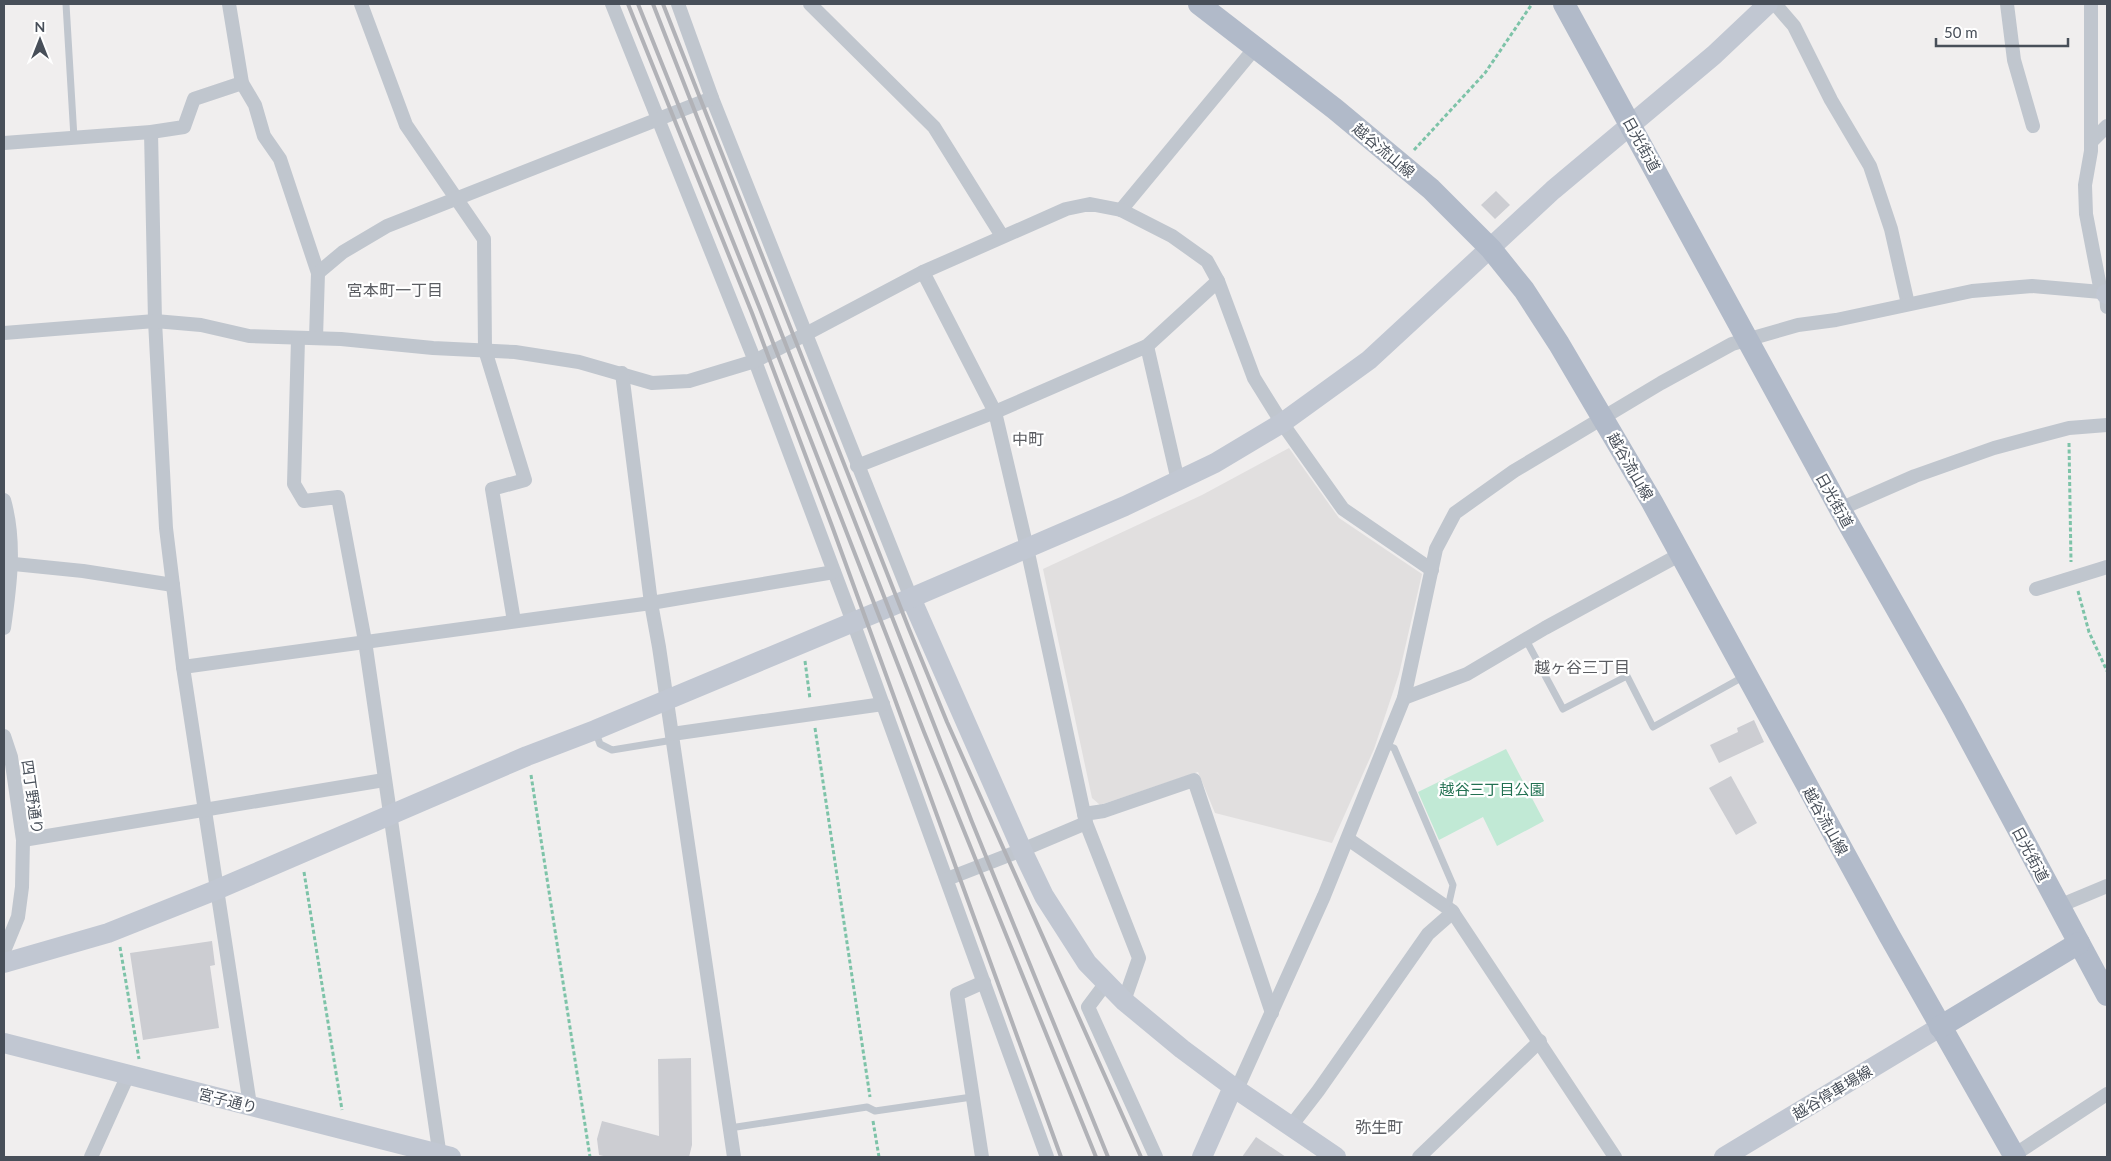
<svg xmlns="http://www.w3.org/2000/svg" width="2111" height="1161" viewBox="0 0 2111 1161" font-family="Lato,'Noto Sans JP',sans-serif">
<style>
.education{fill:#e1dfdf}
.green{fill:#c1e9d5}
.building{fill:#cccdd2}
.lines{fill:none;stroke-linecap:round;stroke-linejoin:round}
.path{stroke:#7dc3a8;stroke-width:3;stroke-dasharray:4 2.5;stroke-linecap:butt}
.lane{stroke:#c0c6ce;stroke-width:7}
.street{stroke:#c0c6ce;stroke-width:14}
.secondary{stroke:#c1c7d2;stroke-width:20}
.primary{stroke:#b1bac9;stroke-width:22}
.rail{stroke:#b1b2b7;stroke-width:4}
.labels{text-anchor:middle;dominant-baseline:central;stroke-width:4.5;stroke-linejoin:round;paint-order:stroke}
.street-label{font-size:15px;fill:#484f59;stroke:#fff}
.park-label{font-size:15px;fill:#227152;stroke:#fff}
.neighbourhood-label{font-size:16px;fill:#5b5d62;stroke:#fff}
</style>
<rect width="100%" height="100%" fill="#f0eeee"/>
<polygon class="education" points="1289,448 1339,518 1422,574 1399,674 1374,749 1332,843 1215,813 1198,772 1100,805 1092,798 1043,569 1202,495"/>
<polygon class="green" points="1506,749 1544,821 1497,846 1483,817 1439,840 1418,792"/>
<g class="building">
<polygon points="1496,191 1510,205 1495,219 1481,205"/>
<polygon points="1754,720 1764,742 1719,763 1710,745 1738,732 1737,728"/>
<polygon points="1731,776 1757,823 1736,835 1709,788"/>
<polygon points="212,941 215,965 210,966 219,1028 143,1040 130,953"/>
<polygon points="691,1058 692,1145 689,1157 608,1157 599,1155 597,1139 602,1121 659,1136 658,1059"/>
<polygon points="1256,1137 1286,1157 1242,1157"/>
</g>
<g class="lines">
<g class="path">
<polyline points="1414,150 1485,73 1532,4"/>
<polyline points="2069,443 2071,562"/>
<polyline points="2078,591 2089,632 2107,671"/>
<polyline points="805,661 810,699"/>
<polyline points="815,728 870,1097"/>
<polyline points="531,775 590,1157"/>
<polyline points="304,872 342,1110"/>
<polyline points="120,947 139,1059"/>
<polyline points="873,1121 879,1157"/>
</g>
<g class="lane">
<polyline points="66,4 74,138"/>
<polyline points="1526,640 1563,709 1627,676 1653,727 1743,677"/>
<polyline points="596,733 600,744 612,750 673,740"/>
<polyline points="1385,745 1394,748 1453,885 1448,907"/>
<polyline points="730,1128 867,1107 875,1111 972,1097"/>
</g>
<g class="street">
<polyline points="229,4 242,83 255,105 264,136 280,159 318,273 316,338"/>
<polyline points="361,4 406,125 484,239 485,350 525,480 492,489 514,621"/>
<polyline points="612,4 755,361 853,622 1047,1157"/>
<polyline points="678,4 712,98 911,598"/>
<polyline points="810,4 934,127 1002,236"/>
<polyline points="1775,4 1794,26 1831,100 1870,166 1891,229 1908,304"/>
<polyline points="2007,4 2014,60 2033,126"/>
<polyline points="2091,4 2091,151 2085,185 2086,214 2101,292 2106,294 2107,307"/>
<polyline points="151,132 155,321 166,528 183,667 250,1105"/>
<polyline points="2092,141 2107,126"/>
<polyline points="4,143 151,132 184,127 194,99 242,83"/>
<polyline points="1121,210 1255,48"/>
<polyline points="923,272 995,412 1027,548 1086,823 1139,958 1124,1001"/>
<polyline points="318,273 343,252 387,226 712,98"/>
<polyline points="4,333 155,321 201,325 249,336 341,339 433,348 515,352 579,362 652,383 689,381 755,361 923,272 1066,209 1090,204 1121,210 1172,236 1207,261 1218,281 1254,378 1282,423 1343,509 1432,570"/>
<polyline points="298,339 294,484 304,501 338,497 365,641 440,1157"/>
<polyline points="1147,346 1178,481"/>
<polyline points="622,373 651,603 659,647 734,1157"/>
<polyline points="857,466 995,412 1147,346 1218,281"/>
<path d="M4 500C16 542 10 586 4 628"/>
<polyline points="1840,509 1915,476 1994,448 2069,428 2107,425"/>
<polyline points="4,563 83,571 173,585"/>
<polyline points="2036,589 2107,567"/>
<polyline points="183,667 651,603 834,572"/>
<polyline points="1404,698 1467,674 1545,628 1681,554"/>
<polyline points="672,734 883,704"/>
<polyline points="4,736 11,757 23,840 22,887 18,917 4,951"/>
<polyline points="1084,814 1104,811 1194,780 1272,1013"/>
<polyline points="1348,839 1452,911 1615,1157"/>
<polyline points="23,840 384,780"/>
<polyline points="947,879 1022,850 1086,823"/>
<polyline points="2059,906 2107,886"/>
<polyline points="1106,983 1088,1007 1156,1157"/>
<polyline points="1237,1089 1324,896 1404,698 1436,549 1455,513 1514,471 1661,383 1732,344 1798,325 1836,320 1972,291 2032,286 2101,292"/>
<polyline points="1291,1126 1318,1091 1428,934 1453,912"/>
<polyline points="2014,1155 2107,1094"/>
<polyline points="91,1157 128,1075"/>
<polyline points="982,1157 957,994 984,982"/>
<polyline points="1419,1157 1540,1041"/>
</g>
<g class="secondary">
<polyline points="2106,294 2107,294"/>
<polyline points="911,598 1022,850 1044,896 1087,963 1124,1001 1182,1049 1233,1087 1336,1157"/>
<polyline points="4,963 108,933 216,890 527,756 595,730 911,598 1125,506 1215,463 1282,423 1369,360 1553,190 1714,55 1768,4"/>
<polyline points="4,1043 451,1157"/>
<polyline points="1202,1157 1233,1087"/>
<polyline points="1724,1157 1940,1027"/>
</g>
<g class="primary">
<polyline points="1199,4 1335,109 1431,189 1491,249 1524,290 1559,344 1652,502 1889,935 2015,1157"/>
<polyline points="1564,4 1840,509 1954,710 2107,995"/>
<polyline points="1940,1027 2079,943"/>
</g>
<g class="rail">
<polyline points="628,4 752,313 832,526 1061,1157"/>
<polyline points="638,4 760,309 924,732 1096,1157"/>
<polyline points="653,4 972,822 1108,1157"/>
<polyline points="663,4 909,629 947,722 1141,1157"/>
</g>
</g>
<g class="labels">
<g class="street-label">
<text transform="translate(1642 144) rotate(61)">日光街道</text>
<text transform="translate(1384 150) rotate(40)">越谷流山線</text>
<text transform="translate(1631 466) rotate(60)">越谷流山線</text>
<text transform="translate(1835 500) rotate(61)">日光街道</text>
<text transform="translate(33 797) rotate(82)">四丁野通り</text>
<text transform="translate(1826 821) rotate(61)">越谷流山線</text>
<text transform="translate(2031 854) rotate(62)">日光街道</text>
<text transform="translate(1832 1092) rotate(-31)">越谷停車場線</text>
<text transform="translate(228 1100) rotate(14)">宮子通り</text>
</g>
<g class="park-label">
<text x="1492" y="789">越谷三丁目公園</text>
</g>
<g class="neighbourhood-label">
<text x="395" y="289">宮本町一丁目</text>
<text x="1028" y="438">中町</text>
<text x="1582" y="666">越ヶ谷三丁目</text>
<text x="1379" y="1126">弥生町</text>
</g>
</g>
<rect width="2111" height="1161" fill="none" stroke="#484f59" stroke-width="10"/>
<g transform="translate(40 40)" stroke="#ffffff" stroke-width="4" paint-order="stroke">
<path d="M0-4L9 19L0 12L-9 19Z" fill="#484f59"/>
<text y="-8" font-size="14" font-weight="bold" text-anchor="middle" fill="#484f59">N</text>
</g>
<path d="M1936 38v8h132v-8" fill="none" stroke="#484f59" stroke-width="2.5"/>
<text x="1944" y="38" font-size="15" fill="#484f59" stroke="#ffffff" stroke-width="4" paint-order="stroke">50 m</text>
</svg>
